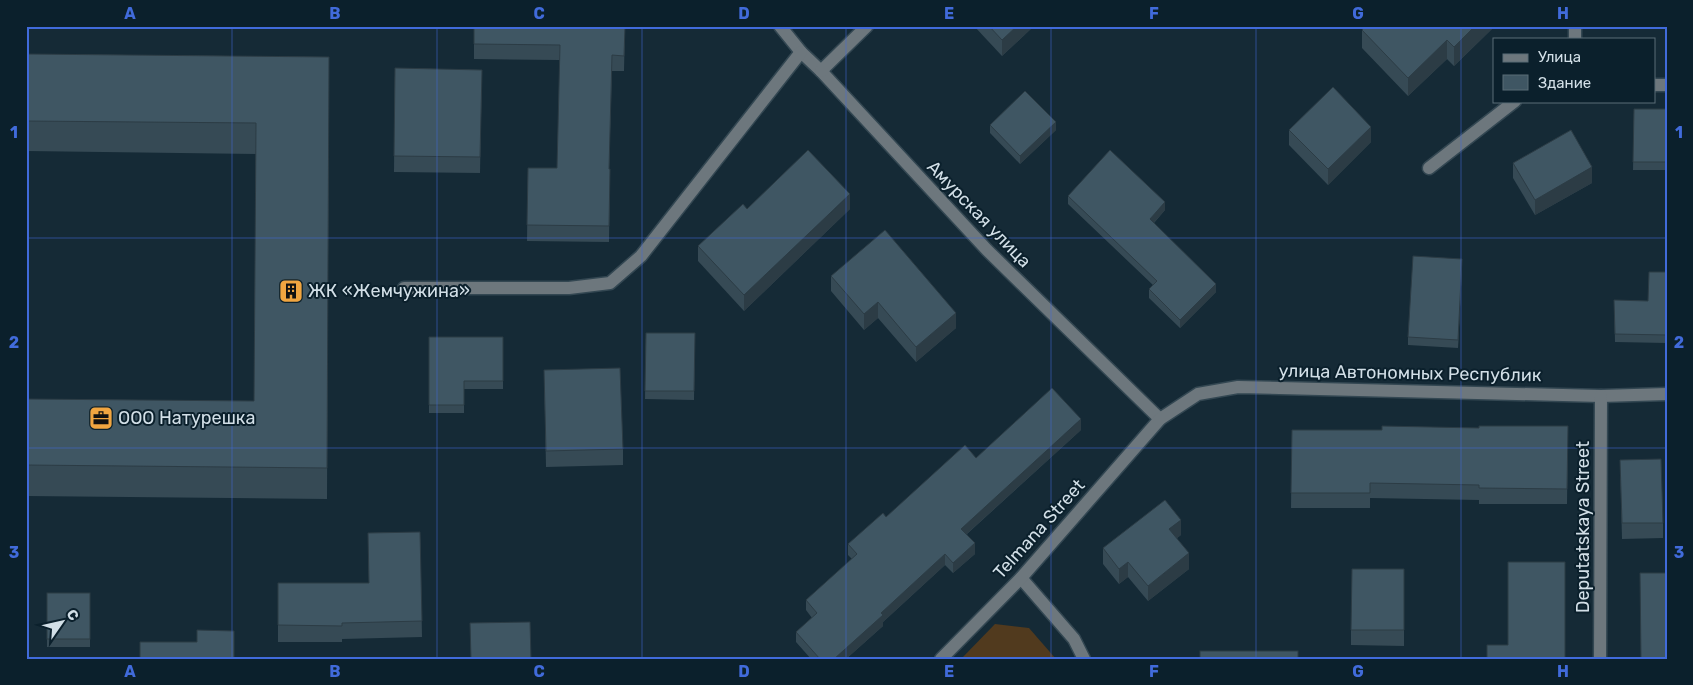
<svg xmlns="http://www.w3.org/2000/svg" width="1693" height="685" viewBox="0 0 1693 685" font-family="Rubik,sans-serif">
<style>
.green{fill:#513a1e}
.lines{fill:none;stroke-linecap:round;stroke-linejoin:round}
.minor-casing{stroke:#334752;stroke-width:15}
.minor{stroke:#6d777d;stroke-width:12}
.wall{fill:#364a55}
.shaded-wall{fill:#2c3c45}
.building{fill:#3f5663;stroke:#2c3c45}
.grid{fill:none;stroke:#416bdb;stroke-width:1;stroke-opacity:0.55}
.labels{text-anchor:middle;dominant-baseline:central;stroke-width:4;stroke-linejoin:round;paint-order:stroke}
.street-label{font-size:18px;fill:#d2dfe7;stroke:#0b202c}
.poi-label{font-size:18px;fill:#d2dfe7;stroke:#0b202c;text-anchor:start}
.neatline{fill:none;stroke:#416bdb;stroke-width:2}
.grid-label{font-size:16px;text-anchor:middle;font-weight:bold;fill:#416bdb}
</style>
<rect width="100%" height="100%" fill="#152a36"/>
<polygon class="green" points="995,624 1029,628 1056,659 961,659"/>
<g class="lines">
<g class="minor-casing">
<g id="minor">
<polyline points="780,26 801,52 821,71 987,250 1160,419"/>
<polyline points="1575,39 1575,26"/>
<polyline points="821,71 867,26"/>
<polyline points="1654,85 1667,85"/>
<polyline points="1429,168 1515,101"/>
<polyline points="404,288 569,288 610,283 641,256 801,52"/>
<polyline points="1021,578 1074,639 1084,659"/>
<polyline points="941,659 1021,578 1160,419 1198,394 1238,387 1601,396 1667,394"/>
<polyline points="1600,659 1601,396"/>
</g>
</g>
<use href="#minor" class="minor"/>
</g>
<g class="wall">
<polygon points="474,26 625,26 624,71 612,71 609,169 610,169 609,242 527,241 528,168 557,168 560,60 474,59"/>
<polygon points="974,26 1034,26 1002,56"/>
<polygon points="1366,26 1495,26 1454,66 1447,59 1408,96 1362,48 1362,30"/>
<polygon points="26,54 329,57 327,499 26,496 26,399 254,401 256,154 26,151"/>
<polygon points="395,68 482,70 480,173 394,172"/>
<polygon points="1634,109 1667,109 1667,170 1633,170"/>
<polygon points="990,125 1056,130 1020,164 990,133"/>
<polygon points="1289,130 1371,142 1328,185 1289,145"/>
<polygon points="1513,163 1592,183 1535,215 1513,178"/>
<polygon points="1068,196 1165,210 1154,223 1216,292 1180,328 1149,298 1149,289 1153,285 1068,204"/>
<polygon points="747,209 850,209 744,311 698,261 698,246"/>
<polygon points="1462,267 1458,348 1408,345 1408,337"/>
<polygon points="1667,272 1667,343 1615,342 1614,300 1648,301"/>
<polygon points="831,276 956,328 916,362 878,318 864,330 831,291"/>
<polygon points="646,333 695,333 694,400 645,399"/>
<polygon points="429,337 503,337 503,389 464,389 464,413 429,413"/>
<polygon points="544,370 623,449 623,465 546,467"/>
<polygon points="1568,426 1567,504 1479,504 1479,500 1370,498 1370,508 1291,508 1292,430 1382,430"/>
<polygon points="1081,430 967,534 975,554 953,573 945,565 883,622 883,626 846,659 811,659 796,642 796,632 812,618 806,610 806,600 852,559 848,555 848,544 886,517 976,458"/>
<polygon points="1620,460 1663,523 1663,538 1622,539"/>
<polygon points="420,532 422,637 342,639 342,642 278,642 278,583 369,583 368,533"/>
<polygon points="1181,535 1177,538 1189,569 1148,601 1128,577 1119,584 1103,564 1103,548"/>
<polygon points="1404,569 1404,646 1351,645 1351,630"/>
<rect x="47" y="593" width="43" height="54"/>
</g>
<g class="shaded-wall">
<polygon points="1017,26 1034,26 1002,56 1002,40"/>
<polygon points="1475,26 1495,26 1454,66 1454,47"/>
<polygon points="1447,40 1447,59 1408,96 1408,78"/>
<polygon points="1056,122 1056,130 1020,164 1020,156"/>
<polygon points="1371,127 1371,142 1328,185 1328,169"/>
<polygon points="1592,167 1592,183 1535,215 1535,200"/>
<polygon points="850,194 850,209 744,311 744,295"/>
<polygon points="1165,202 1165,210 1150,227 1150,219"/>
<polygon points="1462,259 1462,267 1458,348 1458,340"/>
<polygon points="1216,284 1216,292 1180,328 1180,320"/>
<polygon points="878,302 878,318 864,330 864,314"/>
<polygon points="956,313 956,328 916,362 916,347"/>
<polygon points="1081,419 1081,430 961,539 961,529"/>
<polygon points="1181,520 1181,535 1169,544 1169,529"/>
<polygon points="975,543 975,554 953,573 953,563"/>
<polygon points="1189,553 1189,569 1148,601 1148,586"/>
<polygon points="945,554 945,565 883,622 883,626 846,659 834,659 881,613"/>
<polygon points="1128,562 1128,577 1119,584 1119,569"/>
</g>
<g class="building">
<polygon points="474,26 625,26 624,56 612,55 609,169 610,169 609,226 527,225 528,168 557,168 560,45 474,44"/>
<polygon points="989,26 1017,26 1002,40"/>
<polygon points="1366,26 1475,26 1454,47 1447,40 1408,78 1362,30"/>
<polygon points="26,54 329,57 327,468 26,465 26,399 254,401 256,123 26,121"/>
<polygon points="395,68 482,70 480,157 394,156"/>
<polygon points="1333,87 1371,127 1328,169 1289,130"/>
<polygon points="1025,91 1056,122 1020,156 990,125"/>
<polygon points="1634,109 1667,109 1667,162 1633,162"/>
<polygon points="1571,130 1592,167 1535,200 1513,163"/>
<polygon points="808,150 850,194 744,295 698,246 743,204 747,209"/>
<polygon points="1110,150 1165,202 1150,219 1216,284 1180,320 1149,289 1157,281 1068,196"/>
<polygon points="885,230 956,313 916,347 878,302 864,314 831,276"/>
<polygon points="1413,256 1462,259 1458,340 1408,337"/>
<polygon points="1649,272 1667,272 1667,335 1615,334 1614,300 1648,301"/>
<polygon points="646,333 695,333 694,391 645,391"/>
<polygon points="429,337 503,337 503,381 464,381 464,405 429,405"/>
<polygon points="620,368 623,449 546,451 544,370"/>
<polygon points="1052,388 1081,419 961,529 975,543 953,563 945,554 881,613 883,615 834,659 820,659 796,632 817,613 806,600 857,554 848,544 883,513 886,517 965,445 976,458"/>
<polygon points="1382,426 1479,428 1479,426 1568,426 1567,489 1479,488 1479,485 1370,483 1370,493 1291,493 1292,430 1382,430"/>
<polygon points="1667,442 1667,490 1666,490"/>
<polygon points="1661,459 1663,523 1622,523 1620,460"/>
<polygon points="1165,500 1181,520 1169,529 1189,553 1148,586 1128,562 1119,569 1103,548"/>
<polygon points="420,532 422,621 342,623 342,626 278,625 278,583 369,583 368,533"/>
<polygon points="1508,562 1565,562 1565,659 1487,659 1487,645 1508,645"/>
<polygon points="1352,569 1404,569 1404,630 1351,630"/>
<polygon points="1640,573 1667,573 1667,659 1641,659"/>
<rect x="47" y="593" width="43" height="46"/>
<polygon points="530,622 531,659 471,659 470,623"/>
<polygon points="197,630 234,631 234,659 140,659 140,642 197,642"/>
<rect x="1200" y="651" width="98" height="8"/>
</g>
<path class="grid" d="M232 26V659M437 26V659M642 26V659M846 26V659M1051 26V659M1256 26V659M1461 26V659M26 238H1667M26 448H1667"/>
<defs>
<g id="building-square" transform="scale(1.25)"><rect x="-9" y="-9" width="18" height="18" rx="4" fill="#f1a540" stroke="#0b202c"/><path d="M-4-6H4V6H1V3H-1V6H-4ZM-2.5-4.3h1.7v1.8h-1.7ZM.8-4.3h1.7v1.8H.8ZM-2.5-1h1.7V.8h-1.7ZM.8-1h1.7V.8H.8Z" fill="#111"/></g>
<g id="office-square" transform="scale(1.25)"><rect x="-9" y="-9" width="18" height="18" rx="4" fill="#f1a540" stroke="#0b202c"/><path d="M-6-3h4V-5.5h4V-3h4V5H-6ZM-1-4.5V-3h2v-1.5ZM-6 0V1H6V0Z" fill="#111"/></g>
</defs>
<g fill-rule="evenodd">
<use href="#building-square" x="291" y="291"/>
<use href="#office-square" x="101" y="418"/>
</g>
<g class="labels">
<g class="street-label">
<text transform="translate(979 214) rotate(46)">Амурская улица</text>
<text transform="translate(1410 373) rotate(1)">улица Автономных Республик</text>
<text transform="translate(1583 527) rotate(-90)">Deputatskaya Street</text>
<text transform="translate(1039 529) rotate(-48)">Telmana Street</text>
</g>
<g class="poi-label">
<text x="308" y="291">ЖК «Жемчужина»</text>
<text x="118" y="418">ООО Натурешка</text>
</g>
</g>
<rect width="1693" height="685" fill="none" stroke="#0b202c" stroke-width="55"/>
<rect x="1493" y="38" width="162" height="65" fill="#0b202c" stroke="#5b6c77"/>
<rect x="1503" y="54" width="25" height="8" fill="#6d777d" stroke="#5b6c77"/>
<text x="1538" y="62" font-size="15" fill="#d2dfe7">Улица</text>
<rect x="1503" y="75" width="25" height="15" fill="#3f5663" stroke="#5b6c77"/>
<text x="1538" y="88" font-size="15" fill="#d2dfe7">Здание</text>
<g transform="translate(62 622) rotate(56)" stroke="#0b202c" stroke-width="4" paint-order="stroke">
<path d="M0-4L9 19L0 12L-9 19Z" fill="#d2dfe7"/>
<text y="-8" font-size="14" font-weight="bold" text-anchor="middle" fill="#d2dfe7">С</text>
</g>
<rect x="28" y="28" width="1638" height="630" class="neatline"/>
<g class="grid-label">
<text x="130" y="19">A</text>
<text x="335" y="19">B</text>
<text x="539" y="19">C</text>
<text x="744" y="19">D</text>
<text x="949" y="19">E</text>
<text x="1154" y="19">F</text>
<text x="1358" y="19">G</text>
<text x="1563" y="19">H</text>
<text x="14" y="138">1</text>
<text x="1679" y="138">1</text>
<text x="14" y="348">2</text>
<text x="1679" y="348">2</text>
<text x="14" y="558">3</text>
<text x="1679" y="558">3</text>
<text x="130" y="677">A</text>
<text x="335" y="677">B</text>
<text x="539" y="677">C</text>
<text x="744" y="677">D</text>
<text x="949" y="677">E</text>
<text x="1154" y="677">F</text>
<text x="1358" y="677">G</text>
<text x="1563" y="677">H</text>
</g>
</svg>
